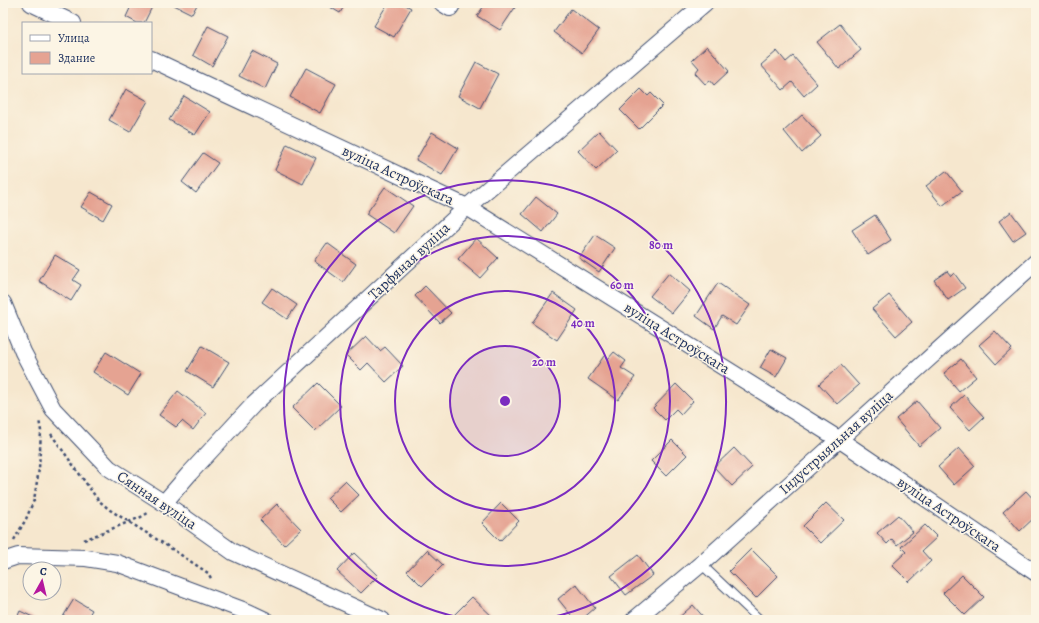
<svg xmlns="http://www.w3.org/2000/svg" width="1039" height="623" viewBox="0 0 1039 623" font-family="Alegreya,serif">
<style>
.building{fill:#e5a392}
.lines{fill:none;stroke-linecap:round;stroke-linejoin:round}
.service-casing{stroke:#3c4b6f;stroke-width:10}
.minor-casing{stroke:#3c4b6f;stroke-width:18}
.path{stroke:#3c4b6f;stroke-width:2.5;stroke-dasharray:3 3;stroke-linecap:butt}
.service{stroke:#fff;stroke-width:8}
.minor{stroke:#fff;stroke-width:16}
.ring{fill:none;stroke:#7b2cbf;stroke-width:2}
.labels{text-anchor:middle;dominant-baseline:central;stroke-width:3;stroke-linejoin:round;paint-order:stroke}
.street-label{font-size:15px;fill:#1b2f5e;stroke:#fcf5e5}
.centre{fill:#7b2cbf;stroke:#fcf5e5;stroke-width:2}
.ring-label{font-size:12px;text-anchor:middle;font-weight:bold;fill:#7b2cbf;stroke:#fcf5e5;stroke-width:3;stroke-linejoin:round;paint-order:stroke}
</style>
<rect width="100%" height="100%" fill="#fcf5e5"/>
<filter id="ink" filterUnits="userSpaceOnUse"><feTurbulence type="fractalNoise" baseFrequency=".025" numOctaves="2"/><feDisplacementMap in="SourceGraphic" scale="8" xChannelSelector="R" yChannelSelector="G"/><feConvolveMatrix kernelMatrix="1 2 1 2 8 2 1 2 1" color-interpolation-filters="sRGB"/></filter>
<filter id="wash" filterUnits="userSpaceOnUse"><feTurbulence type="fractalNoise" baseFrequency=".012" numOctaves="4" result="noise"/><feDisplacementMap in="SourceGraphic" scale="16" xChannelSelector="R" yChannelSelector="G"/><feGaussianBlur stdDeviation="0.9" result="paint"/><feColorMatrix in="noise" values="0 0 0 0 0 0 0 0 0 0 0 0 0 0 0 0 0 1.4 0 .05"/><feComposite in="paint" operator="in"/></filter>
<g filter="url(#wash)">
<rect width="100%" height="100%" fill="#f6e7ce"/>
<g id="blocks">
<g class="building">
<polygon points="129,3 154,3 144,23 137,23 126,17 132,4"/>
<polygon points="174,3 198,3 192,14 174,5"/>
<polygon points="323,3 346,3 340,13"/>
<polygon points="388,3 402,3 411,8 394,37 374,26"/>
<polygon points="486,3 518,3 500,30 477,16"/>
<polygon points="571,9 599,30 582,53 554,32"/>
<polygon points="840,24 861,50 839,69 817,42"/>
<polygon points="208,26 228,36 212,66 193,55"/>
<polygon points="707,46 729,71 714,85 710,80 705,84 695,73 699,68 692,60"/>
<polygon points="252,51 277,64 265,89 239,76"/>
<polygon points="777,51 786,62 793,56 817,84 804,96 792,82 783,90 761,65"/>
<polygon points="476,62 498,74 480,108 458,96"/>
<polygon points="306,68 336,84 320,113 290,97"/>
<polygon points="126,89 148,101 130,132 109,120"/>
<polygon points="641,89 648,96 651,93 663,105 639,129 620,110"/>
<polygon points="184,96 210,112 195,135 169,120"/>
<polygon points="802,115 821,136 802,153 784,131"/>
<polygon points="599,131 617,150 596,170 578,151"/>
<polygon points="432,132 458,148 442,175 416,160"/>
<polygon points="287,144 316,158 303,184 275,170"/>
<polygon points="203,153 218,163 196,193 182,182"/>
<polygon points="946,171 962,191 942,206 926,186"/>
<polygon points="385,187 413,206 394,233 366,214"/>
<polygon points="91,192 112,204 103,220 81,207"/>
<polygon points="536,197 557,214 543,232 522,214"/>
<polygon points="1011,212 1026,232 1013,241 999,221"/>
<polygon points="875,215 891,240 868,255 852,230"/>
<polygon points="595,235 615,248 599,272 579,258"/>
<polygon points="476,238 498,258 480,278 458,259"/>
<polygon points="327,243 356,264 343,282 314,261"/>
<polygon points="55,255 80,270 73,280 81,285 71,301 39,281"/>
<polygon points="947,271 951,276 954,273 965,288 948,300 934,280"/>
<polygon points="669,273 690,291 672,313 650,296"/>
<polygon points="718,283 750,305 736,325 722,316 714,329 696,316"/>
<polygon points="425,286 451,313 440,323 415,296"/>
<polygon points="272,288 297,305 287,319 262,302"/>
<polygon points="553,293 577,310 557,340 532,323"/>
<polygon points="889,295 912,322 896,336 872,309"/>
<polygon points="995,331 1012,349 996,364 979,345"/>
<polygon points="366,336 380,351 385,347 403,366 386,382 368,363 361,370 346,355"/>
<polygon points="202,346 229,362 213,387 187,371"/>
<polygon points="771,349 787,358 776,377 760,368"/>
<polygon points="106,352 141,374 128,395 93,372"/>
<polygon points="614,352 626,361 621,368 635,377 618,400 588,379 604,356 608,359"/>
<polygon points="961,359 976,377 959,391 944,373"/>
<polygon points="841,365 859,385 837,404 819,384"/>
<polygon points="318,383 341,406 315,431 292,408"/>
<polygon points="676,384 693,401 681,414 676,409 665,420 653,408"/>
<polygon points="178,391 206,413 193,430 182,421 176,427 159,415"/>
<polygon points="964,395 984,417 970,430 950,408"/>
<polygon points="917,401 940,428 919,446 896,419"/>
<polygon points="672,440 687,455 666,476 651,461"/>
<polygon points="734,448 752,467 732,486 714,467"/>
<polygon points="959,448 975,466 954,485 938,467"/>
<polygon points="345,481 359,495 341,512 327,498"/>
<polygon points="1026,491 1036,502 1036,516 1020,531 1003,512"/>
<polygon points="501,503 519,521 500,541 482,523"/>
<polygon points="826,503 844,520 820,543 803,526"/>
<polygon points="277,504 301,529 284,545 260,520"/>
<polygon points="898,515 913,532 897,545 892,539 887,544 877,533"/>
<polygon points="925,525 937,537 922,551 931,561 909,582 892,565 906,552 901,547"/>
<polygon points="751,549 778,576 756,598 729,571"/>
<polygon points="427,550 443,565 422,586 407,571"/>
<polygon points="354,553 378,576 361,593 337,571"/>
<polygon points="638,555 653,575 626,595 611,576"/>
<polygon points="962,575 984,597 965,615 943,593"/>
<polygon points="576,584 595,608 581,620 575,620 558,599"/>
<polygon points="472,597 496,620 455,620 452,617"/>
<polygon points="74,599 92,610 86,620 61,620"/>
<polygon points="693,605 706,620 676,620"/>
<polygon points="20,611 37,619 37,620 16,620"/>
</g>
</g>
</g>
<g filter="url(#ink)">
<use href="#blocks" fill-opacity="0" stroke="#3c4b6f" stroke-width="1"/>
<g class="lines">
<g class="service-casing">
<polyline id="service" points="701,564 760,620"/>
</g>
<g class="minor-casing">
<g id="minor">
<polyline points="31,3 73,23"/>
<polyline points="442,3 450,8 453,3"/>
<polyline points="151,59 467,207 840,440 1036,573"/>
<polyline points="3,303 23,352 53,409 109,468 164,503 233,552 382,620"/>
<polyline points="164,503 189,474 253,405 467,207 705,3"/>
<polyline points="3,561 18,556 86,558 117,563 248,612 265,620"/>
<polyline points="634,620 701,564 1036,262"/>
</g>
</g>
<g class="path">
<polyline points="51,434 98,500 110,510 169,547 208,573 212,580"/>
<polyline points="14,540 26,519 34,500 39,469 41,431 39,420"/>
<polyline points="84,540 141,517 148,513"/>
</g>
<use href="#service" class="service"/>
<use href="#minor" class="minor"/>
</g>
</g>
<circle cx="505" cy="401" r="55" fill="#7b2cbf" fill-opacity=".12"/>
<g class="ring">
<circle cx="505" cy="401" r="55"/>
<circle cx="505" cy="401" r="110"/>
<circle cx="505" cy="401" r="165"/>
<path d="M474 620A221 221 0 1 1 536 620"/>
</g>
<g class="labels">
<g class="street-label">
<text transform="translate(398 175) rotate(25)">вуліца Астроўскага</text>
<text transform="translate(409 261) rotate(-43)">Тарфяная вуліца</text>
<text transform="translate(677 338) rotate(32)">вуліца Астроўскага</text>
<text transform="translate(836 442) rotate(-42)">Індустрыяльная вуліца</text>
<text transform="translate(157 500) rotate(34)">Сянная вуліца</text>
<text transform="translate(949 514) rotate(34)">вуліца Астроўскага</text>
</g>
</g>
<circle cx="505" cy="401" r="6" class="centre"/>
<g class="ring-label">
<text x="661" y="249">80 m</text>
<text x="622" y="289">60 m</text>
<text x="583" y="327">40 m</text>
<text x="544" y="366">20 m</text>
</g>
<rect width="1039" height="623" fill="none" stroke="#fcf5e5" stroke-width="16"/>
<rect x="22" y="22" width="130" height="52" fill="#fcf5e5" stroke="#a2a6af"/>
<rect x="30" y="35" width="20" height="6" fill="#ffffff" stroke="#a2a6af"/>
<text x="58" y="42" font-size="12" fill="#1b2f5e">Улица</text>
<rect x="30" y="52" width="20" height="12" fill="#e5a392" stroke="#a2a6af"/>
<text x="58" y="62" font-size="12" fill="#1b2f5e">Здание</text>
<g transform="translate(42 581) rotate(8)"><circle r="19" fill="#fcf5e5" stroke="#a2a6af"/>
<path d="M0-3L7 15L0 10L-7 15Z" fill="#b5179e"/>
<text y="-6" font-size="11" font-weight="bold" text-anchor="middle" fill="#1b2f5e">С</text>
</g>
</svg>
